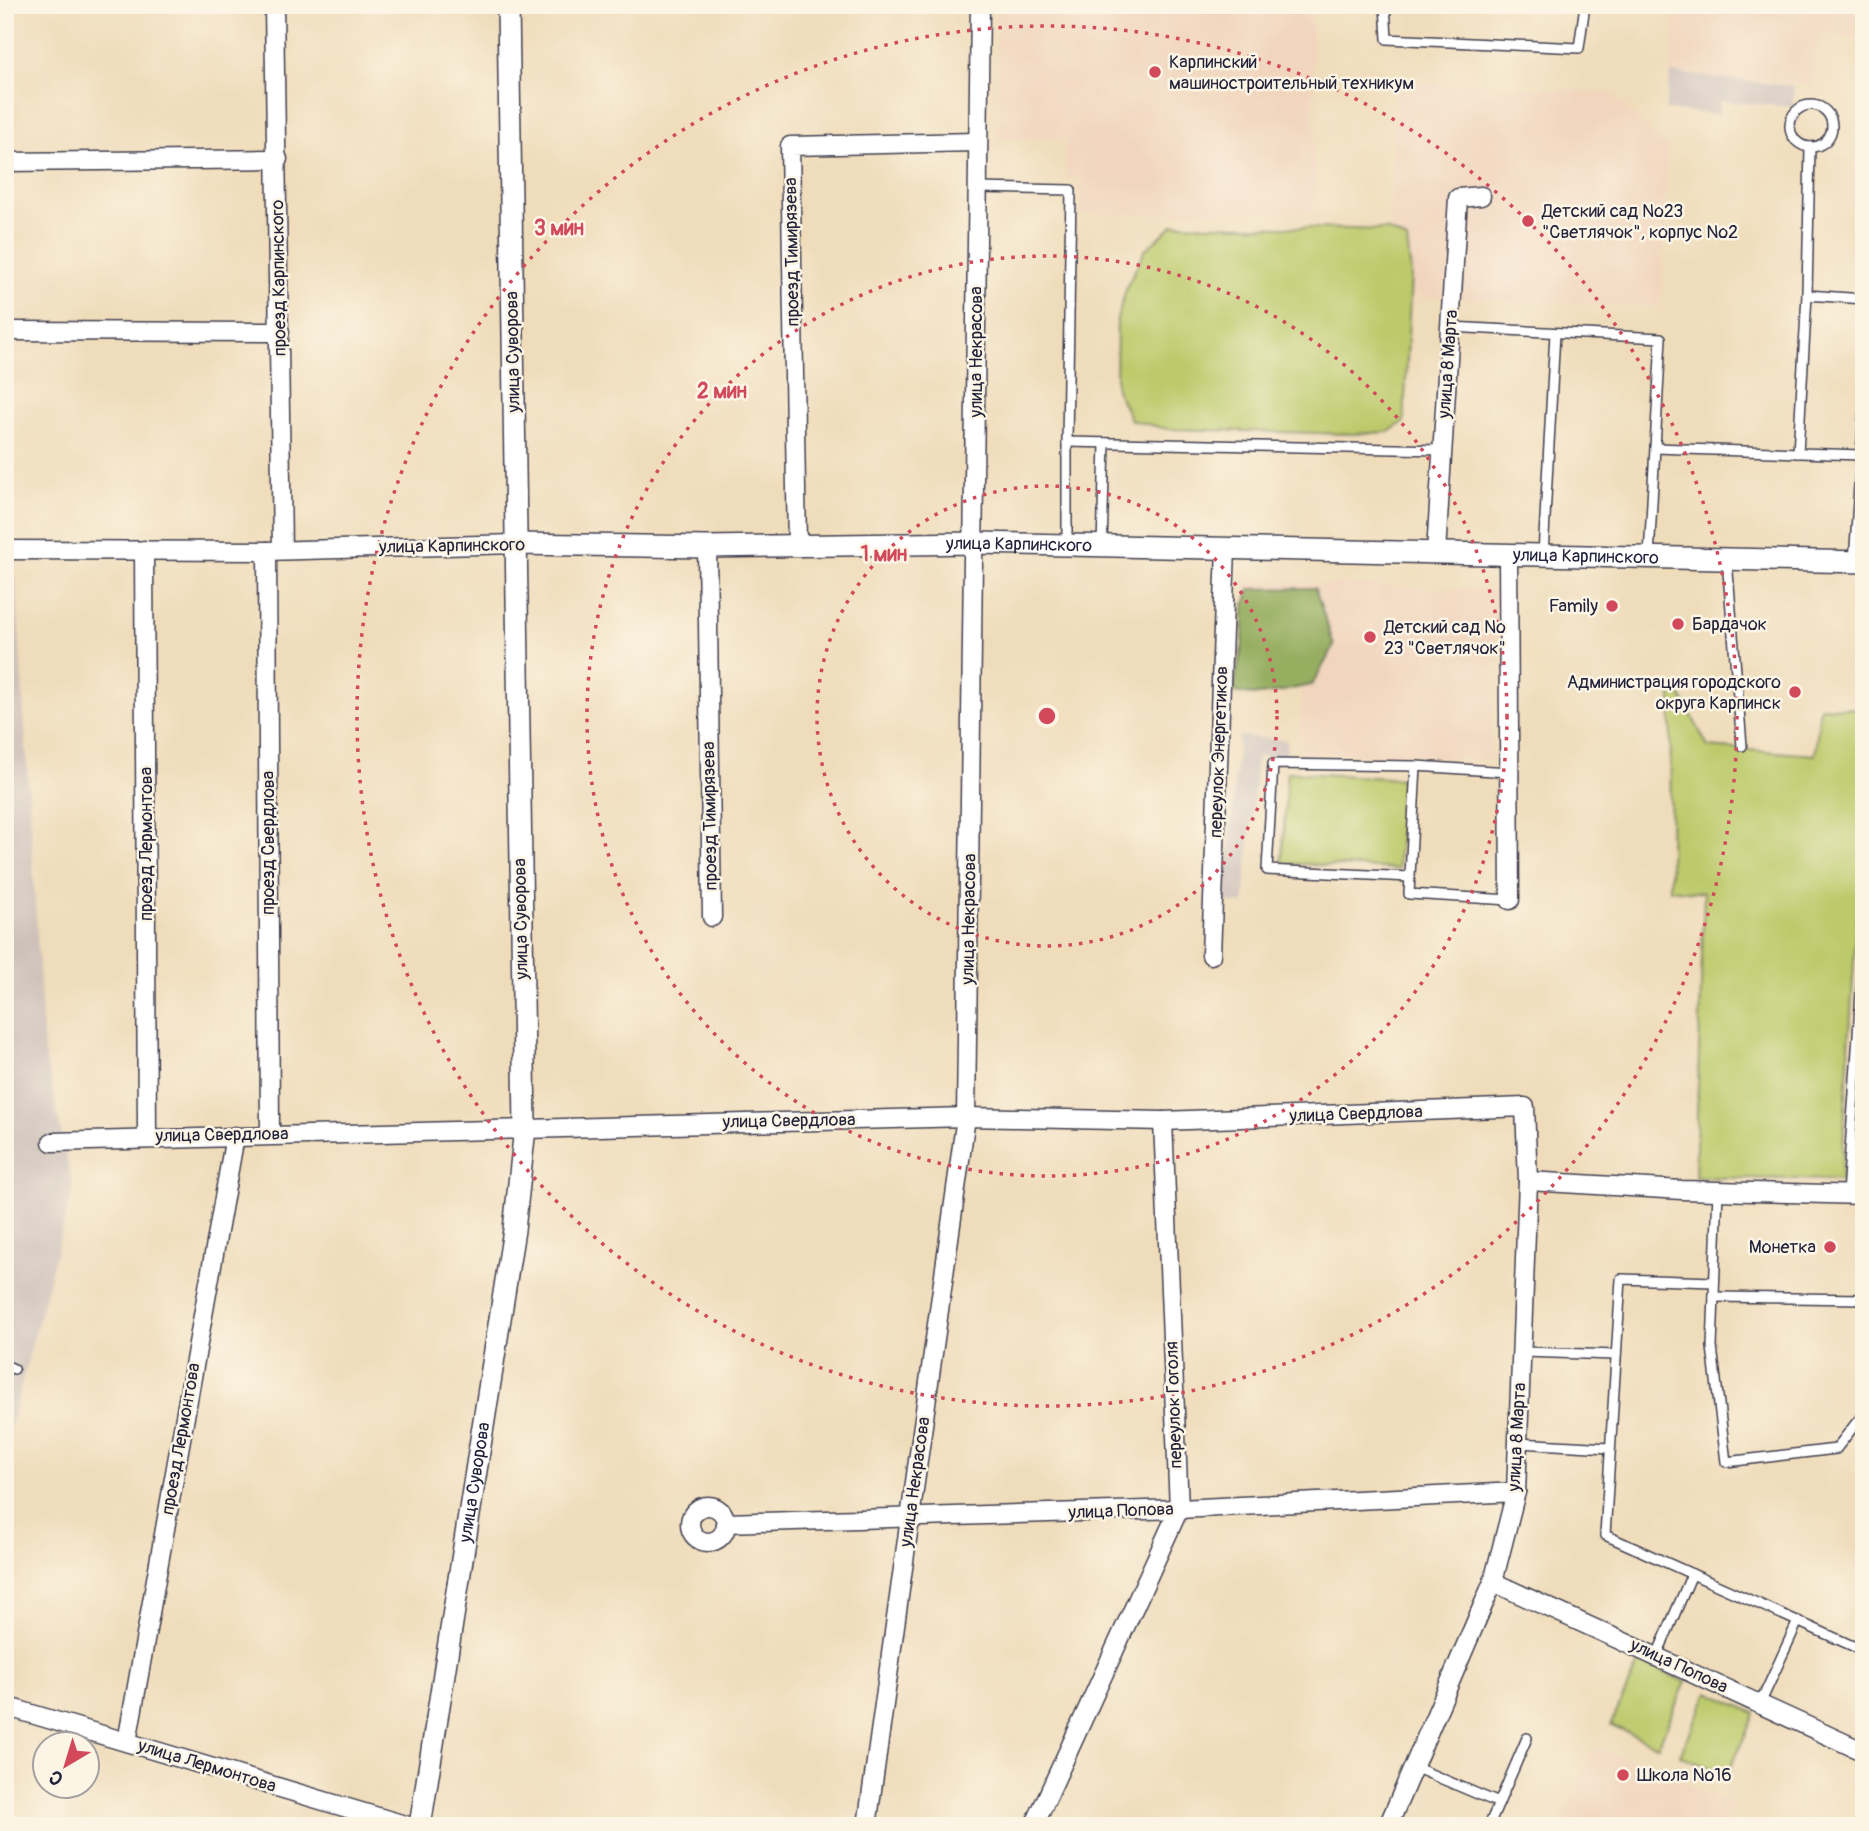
<svg xmlns="http://www.w3.org/2000/svg" width="1869" height="1831" viewBox="0 0 1869 1831" font-family="Pangolin,sans-serif">
<style>
.built{fill:#f1d5bd}
.industrial{fill:#cec1ba}
.green{fill:#bdca6c;stroke:#707654;stroke-width:2}
.forest{fill:#96ae60;stroke:#5c684e;stroke-width:2}
.lines{fill:none;stroke-linecap:round;stroke-linejoin:round}
.service-casing{stroke:#413e4e;stroke-width:12}
.minor-casing{stroke:#413e4e;stroke-width:21}
.tertiary-casing{stroke:#413e4e;stroke-width:24}
.service{stroke:#fff;stroke-width:9}
.minor{stroke:#fff;stroke-width:18}
.tertiary{stroke:#fff;stroke-width:21}
.ring{fill:none;stroke:#d1495b;stroke-width:3.5;stroke-dasharray:3.5 7}
.poi-dot{fill:#d1495b;stroke:#fcf5e5;stroke-width:2.5}
.labels{text-anchor:middle;dominant-baseline:central;stroke-width:5;stroke-linejoin:round;paint-order:stroke}
.poi-label{font-size:18px;fill:#22223b;stroke:#fcf5e5;text-anchor:start}
.street-label{font-size:18px;fill:#22223b;stroke:#fcf5e5}
.centre{fill:#d1495b;stroke:#fcf5e5;stroke-width:3.5}
.ring-label{font-size:21px;text-anchor:middle;font-weight:bold;fill:#d1495b;stroke:#fcf5e5;stroke-width:5;stroke-linejoin:round;paint-order:stroke}
</style>
<rect width="100%" height="100%" fill="#fcf5e5"/>
<filter id="ink" filterUnits="userSpaceOnUse"><feTurbulence type="fractalNoise" baseFrequency=".0143" numOctaves="2"/><feDisplacementMap in="SourceGraphic" scale="14" xChannelSelector="R" yChannelSelector="G"/><feConvolveMatrix kernelMatrix="1 2 1 2 8 2 1 2 1" color-interpolation-filters="sRGB"/></filter>
<filter id="wash" filterUnits="userSpaceOnUse"><feTurbulence type="fractalNoise" baseFrequency=".00686" numOctaves="4" result="noise"/><feDisplacementMap in="SourceGraphic" scale="28" xChannelSelector="R" yChannelSelector="G"/><feGaussianBlur stdDeviation="1.57" result="paint"/><feColorMatrix in="noise" values="0 0 0 0 0 0 0 0 0 0 0 0 0 0 0 0 0 1.4 0 .05"/><feComposite in="paint" operator="in"/></filter>
<g filter="url(#wash)">
<rect width="100%" height="100%" fill="#efdcba"/>
<g class="built">
<polygon points="997,5 1312,5 1315,212 1080,214 1080,179 1066,179 1065,138 999,139"/>
<polygon points="1676,5 1864,5 1864,38 1818,35 1814,85 1671,73"/>
<polygon points="1396,82 1609,92 1668,147 1661,307 1387,295"/>
<polygon points="1247,581 1497,590 1491,759 1301,753 1302,686 1243,684"/>
<polygon points="1594,1746 1734,1804 1725,1826 1561,1826"/>
</g>
<g class="industrial">
<polygon points="1671,73 1794,86 1793,107 1720,101 1718,115 1665,110"/>
<polygon points="5,578 16,578 44,1051 73,1188 5,1447"/>
<polygon points="1239,736 1287,740 1286,758 1257,756 1244,904 1216,901 1219,869 1227,869"/>
</g>
<g class="green">
<polygon points="1174,224 1387,230 1407,240 1411,274 1404,422 1388,432 1352,434 1167,429 1131,420 1116,389 1117,319 1127,286 1145,250"/>
<polygon points="1671,692 1681,695 1708,747 1815,755 1820,707 1864,709 1864,892 1857,913 1841,1180 1695,1177 1704,893 1670,889"/>
<polygon points="1287,772 1402,779 1398,869 1282,863"/>
<polygon points="1639,1661 1686,1682 1658,1746 1611,1725"/>
<polygon points="1708,1692 1755,1713 1727,1776 1680,1755"/>
</g>
<path class="forest" d="M1315 588 1334 646 1312 685C1284 689 1261 701 1233 691L1243 643 1244 608 1250 589Z"/>
</g>
<g filter="url(#ink)">
<g class="lines">
<g class="service-casing">
<g id="service">
<polyline points="1385,5 1387,39 1579,48 1585,5"/>
<circle cx="1811" cy="126" r="21"/>
<polyline points="977,188 1071,190 1067,442 1443,450"/>
<polyline points="1807,295 1810,147"/>
<polyline points="1450,327 1661,338 1649,557"/>
<polyline points="1067,442 1067,545"/>
<polyline points="1655,448 1861,455"/>
<polyline points="1798,453 1807,295 1864,299"/>
<polyline points="1102,546 1105,443"/>
<polyline points="1543,555 1555,333"/>
<polyline points="1727,560 1742,746"/>
<polyline points="1854,562 1864,410"/>
<polyline points="1509,772 1416,766 1409,894 1510,900"/>
<polyline points="1410,877 1267,870 1273,764 1416,766"/>
<polyline points="1718,1191 1712,1347 1726,1462 1836,1449 1864,1413"/>
<polyline points="1847,1194 1864,949"/>
<polyline points="1714,1282 1621,1279 1605,1535 1864,1651"/>
<polyline points="1714,1297 1864,1299"/>
<polyline points="1522,1352 1616,1355"/>
<polyline points="5,1365 14,1369"/>
<polyline points="1518,1443 1610,1448"/>
<polyline points="1657,1655 1692,1574"/>
<polyline points="1760,1704 1798,1621"/>
<polyline points="1414,1767 1499,1803"/>
<polyline points="1489,1826 1527,1738"/>
</g>
</g>
<g class="minor-casing">
<g id="minor">
<polyline points="274,5 282,550"/>
<polyline points="5,162 278,159"/>
<polyline points="5,331 280,332"/>
<polyline points="797,545 790,146 977,142"/>
<polyline points="707,547 712,917"/>
<polyline points="5,550 267,551 515,544"/>
<polyline points="144,550 147,1137"/>
<polyline points="267,551 270,1134"/>
<polyline points="1436,553 1458,198 1481,196"/>
<polyline points="1508,554 1510,900"/>
<polyline points="1211,955 1226,548"/>
<polyline points="52,1142 966,1117 1163,1121 1525,1107 1528,1181 1516,1492 1493,1582 1388,1826"/>
<polyline points="1528,1181 1682,1190 1864,1195"/>
<circle cx="708" cy="1524" r="18"/>
<polyline points="726,1523 1179,1509 1516,1492"/>
<polyline points="1493,1582 1864,1752"/>
<polyline points="5,1706 408,1826"/>
<polyline points="127,1742 235,1136"/>
<polyline points="867,1826 966,1117 980,5"/>
<polyline points="1034,1826 1179,1509 1163,1121"/>
</g>
</g>
<g class="tertiary-casing">
<g id="tertiary">
<path id="s1" d="M515 544 707 547 976 543 1864 562"/>
<path id="s2" d="M420 1826 514 1230 525 1128 508 5"/>
</g>
</g>
<use href="#service" class="service"/>
<use href="#minor" class="minor"/>
<use href="#tertiary" class="tertiary"/>
</g>
</g>
<g class="ring">
<circle cx="1047" cy="716" r="230"/>
<circle cx="1047" cy="716" r="460"/>
<circle cx="1047" cy="716" r="690"/>
</g>
<g class="poi-dot">
<circle cx="1155" cy="72" r="7"/>
<circle cx="1528" cy="221" r="7"/>
<circle cx="1612" cy="606" r="7"/>
<circle cx="1678" cy="624" r="7"/>
<circle cx="1370" cy="637" r="7"/>
<circle cx="1795" cy="692" r="7"/>
<circle cx="1830" cy="1247" r="7"/>
<circle cx="1623" cy="1775" r="7"/>
</g>
<g class="labels">
<g class="poi-label">
<text x="1169" y="62">Карпинский<tspan x="1169" dy="21">машиностроительный техникум</tspan></text>
<text x="1542" y="211">Детский сад №23<tspan x="1542" dy="21">"Светлячок", корпус №2</tspan></text>
<text x="1598" y="606" text-anchor="end">Family</text>
<text x="1692" y="624">Бардачок</text>
<text x="1384" y="627">Детский сад №<tspan x="1384" dy="21">23 "Светлячок"</tspan></text>
<text x="1781" y="682" text-anchor="end">Администрация городского<tspan x="1781" dy="21">округа Карпинск</tspan></text>
<text x="1816" y="1247" text-anchor="end">Монетка</text>
<text x="1637" y="1775">Школа №16</text>
</g>
<g class="street-label">
<text transform="translate(792 252) rotate(-91)">проезд Тимирязева</text>
<text transform="translate(279 278) rotate(-91)">проезд Карпинского</text>
<text transform="translate(513 352) rotate(-91)">улица Суворова</text>
<text transform="translate(976 352) rotate(-90)">улица Некрасова</text>
<text transform="translate(1448 364) rotate(-86)">улица 8 Марта</text>
<text stroke="none"><textPath href="#s1" startOffset="504">улица Карпинского</textPath></text>
<text transform="translate(452 546) rotate(-1)">улица Карпинского</text>
<text stroke="none"><textPath href="#s1" startOffset="1071">улица Карпинского</textPath></text>
<text transform="translate(1219 752) rotate(-88)">переулок Энергетиков</text>
<text transform="translate(710 816) rotate(-91)">проезд Тимирязева</text>
<text transform="translate(268 843) rotate(-90)">проезд Свердлова</text>
<text transform="translate(146 844) rotate(-90)">проезд Лермонтова</text>
<text transform="translate(521 919) rotate(-91)">улица Суворова</text>
<text transform="translate(969 919) rotate(-89)">улица Некрасова</text>
<text transform="translate(1356 1114) rotate(-2)">улица Свердлова</text>
<text transform="translate(789 1121) rotate(-1)">улица Свердлова</text>
<text transform="translate(222 1135) rotate(-1)">улица Свердлова</text>
<text transform="translate(1174 1405) rotate(-92)">переулок Гоголя</text>
<text transform="translate(1517 1437) rotate(-87)">улица 8 Марта</text>
<text transform="translate(181 1439) rotate(-80)">проезд Лермонтова</text>
<text transform="translate(915 1482) rotate(-82)">улица Некрасова</text>
<text stroke="none"><textPath href="#s2" startOffset="348">улица Суворова</textPath></text>
<text transform="translate(1121 1511) rotate(-2)">улица Попова</text>
<text transform="translate(1679 1666) rotate(25)">улица Попова</text>
<text transform="translate(207 1766) rotate(17)">улица Лермонтова</text>
</g>
</g>
<circle cx="1047" cy="716" r="10" class="centre"/>
<g class="ring-label">
<text x="559" y="235">3 мин</text>
<text x="722" y="398">2 мин</text>
<text x="884" y="561">1 мин</text>
</g>
<rect width="1869" height="1831" fill="none" stroke="#fcf5e5" stroke-width="28"/>
<g transform="translate(66 1765) rotate(218)"><circle r="33" fill="#fcf5e5" stroke="#a5a1a1" stroke-width="2"/>
<path d="M0-5L12 26L0 18L-12 26Z" fill="#d1495b"/>
<text y="-10" font-size="19" font-weight="bold" text-anchor="middle" fill="#22223b">С</text>
</g>
</svg>
